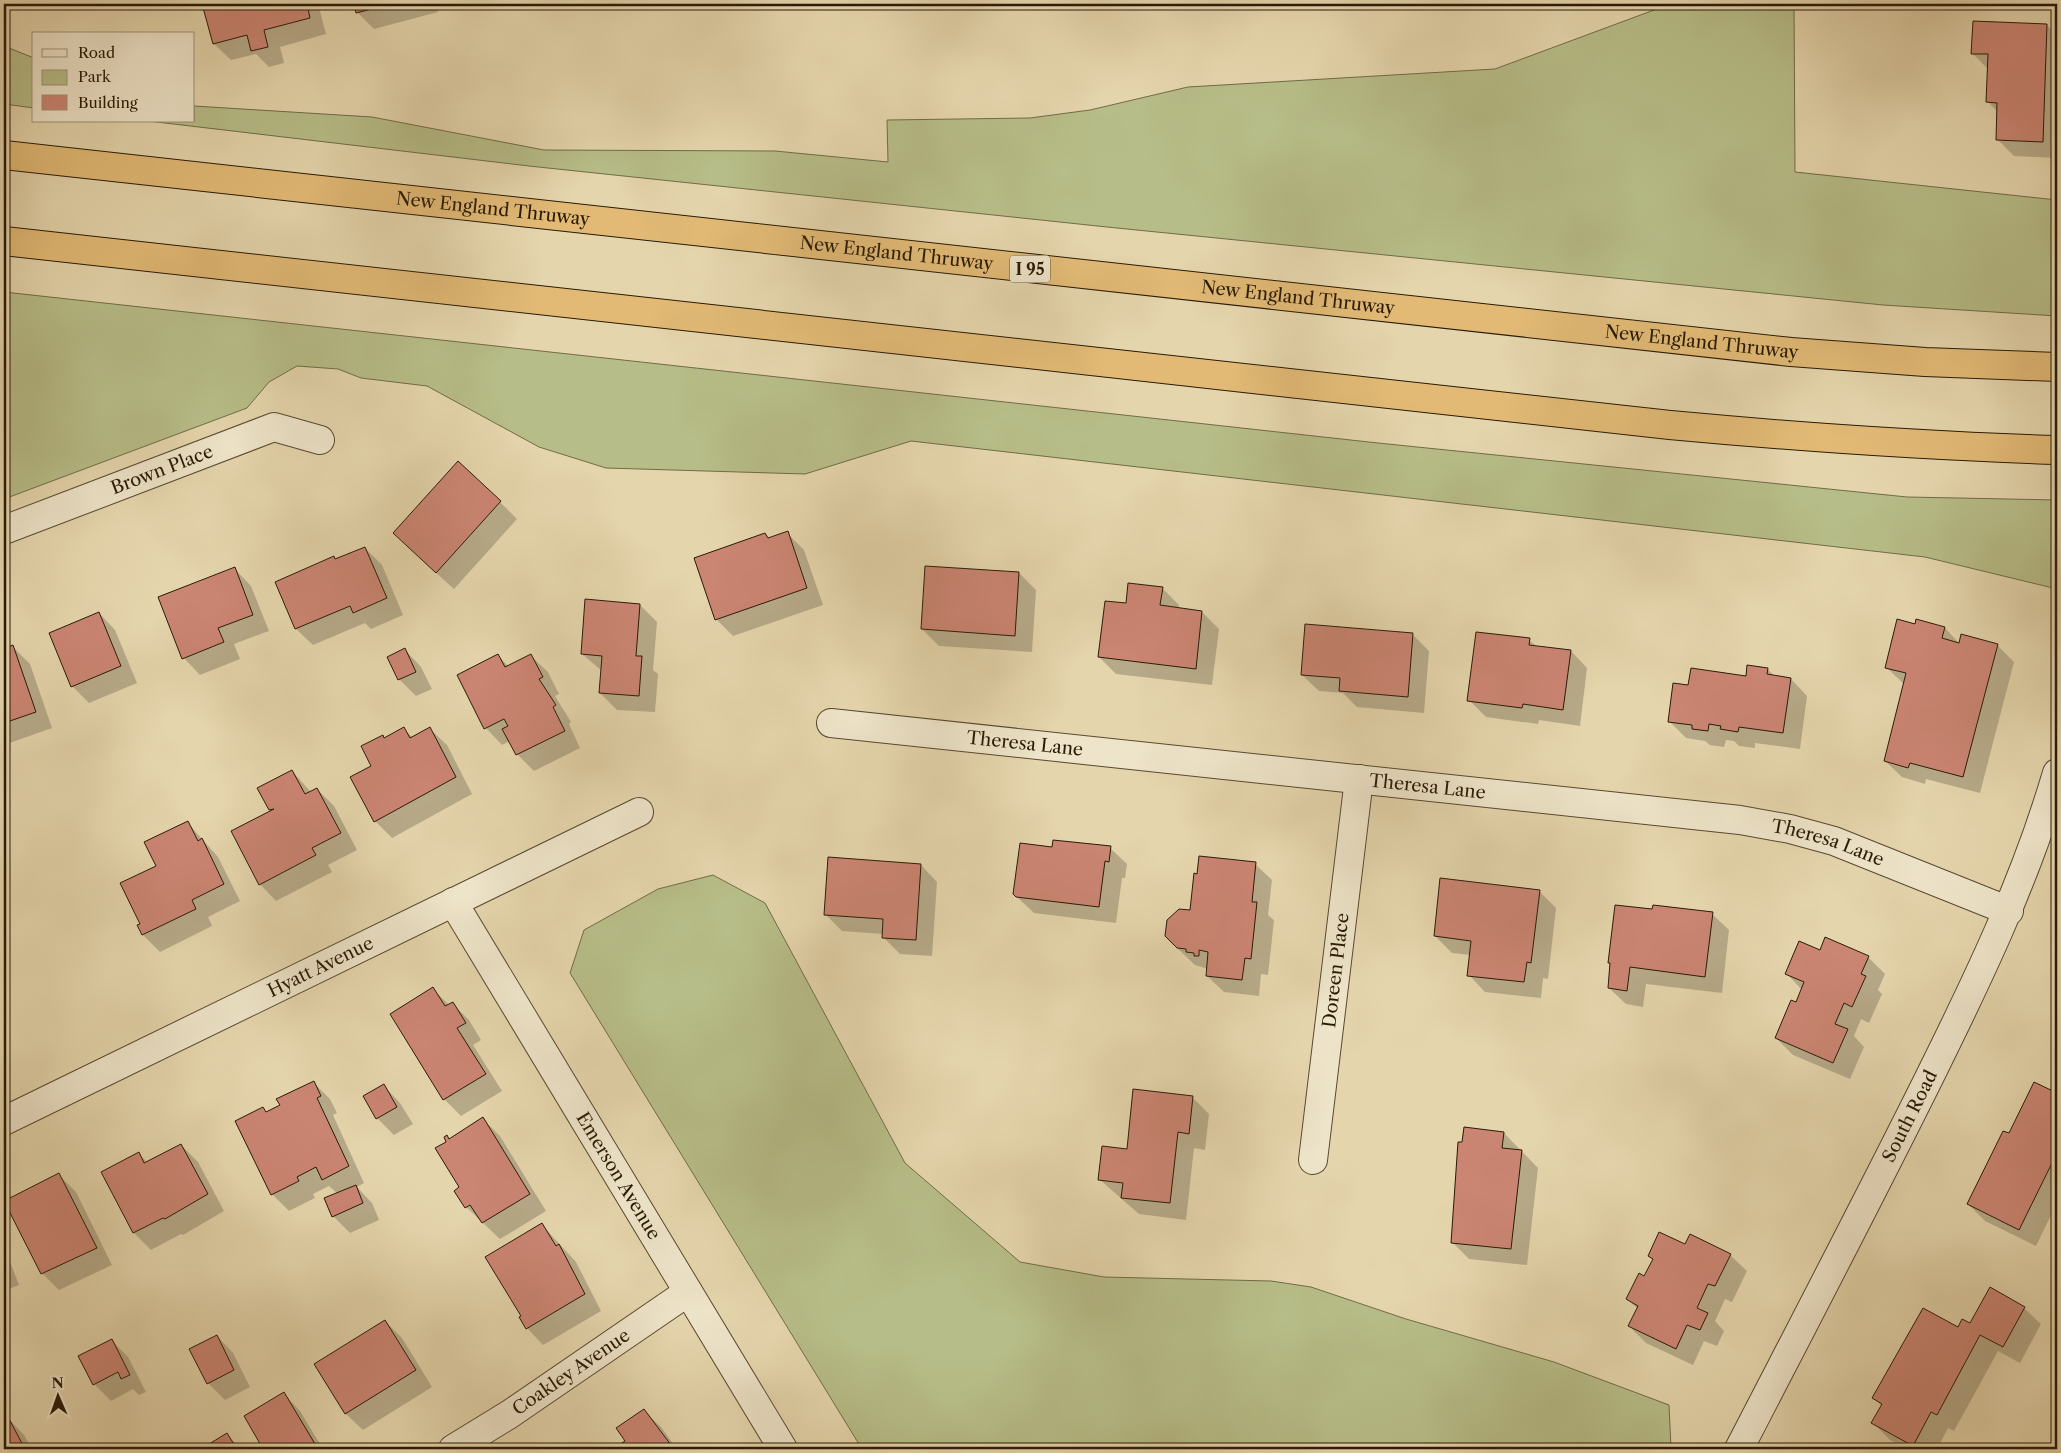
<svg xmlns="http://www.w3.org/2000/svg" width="2061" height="1453" viewBox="0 0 2061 1453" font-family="'Libre Caslon Text',serif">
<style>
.green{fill:#b7bd88;stroke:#706c46}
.shadow{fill:#0003}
.building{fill:#cb8573;stroke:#291a05}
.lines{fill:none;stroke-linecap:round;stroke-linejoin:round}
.street-casing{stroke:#58492f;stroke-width:30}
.highway-casing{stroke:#291a05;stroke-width:30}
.street{stroke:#eee4c9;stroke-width:28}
.highway{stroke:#e2ba76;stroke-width:28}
.labels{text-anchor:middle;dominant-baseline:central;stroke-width:4.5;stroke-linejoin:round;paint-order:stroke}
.shield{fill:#eee4c9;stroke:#645740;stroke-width:1}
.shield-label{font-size:16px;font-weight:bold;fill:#291a05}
.street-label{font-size:18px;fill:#291a05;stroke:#eee4c9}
</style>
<rect width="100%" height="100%" fill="#e5d5ac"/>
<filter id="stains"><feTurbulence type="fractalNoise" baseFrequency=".004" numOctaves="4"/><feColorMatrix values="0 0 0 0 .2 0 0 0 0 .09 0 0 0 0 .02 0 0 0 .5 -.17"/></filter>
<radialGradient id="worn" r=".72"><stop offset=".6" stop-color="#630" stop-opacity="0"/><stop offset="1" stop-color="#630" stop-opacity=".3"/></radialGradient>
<g class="green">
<polygon points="1653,4 1794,4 1795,172 2057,200 2057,316 1883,305 1107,227 529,166 148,121 194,121 194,106 372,117 544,150 775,151 888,162 887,120 1030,118 1090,110 1188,87 1495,69 1654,10"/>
<polygon points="4,46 34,58 34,108 4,104"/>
<polygon points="4,292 1378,443 1907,497 2057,500 2057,589 1925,557 911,441 805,474 606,468 539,447 427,386 361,378 338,369 297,366 269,382 247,408 4,499"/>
<polygon points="713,875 765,903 905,1163 1020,1262 1104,1277 1271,1281 1311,1287 1406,1319 1554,1362 1669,1405 1671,1449 862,1449 570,973 584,930 658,889"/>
</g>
<g class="shadow">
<polygon points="203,4 318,4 326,34 280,47 284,63 269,67 256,54 231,60 214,44"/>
<polygon points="355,4 436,4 438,12 374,29 357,12"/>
<polygon points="2047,25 2057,35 2057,158 2014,156 1997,139 1998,112 1988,102 1988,69 1972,53"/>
<polygon points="500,502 517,519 454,589 411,550"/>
<polygon points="787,533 804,550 823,605 733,636 716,619 765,534 770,539"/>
<polygon points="365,548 382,565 403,615 371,629 365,623 313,645 296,629 277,583 334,558 336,560"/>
<polygon points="235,569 251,586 269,631 234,644 240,659 200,675 184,658"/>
<polygon points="1019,573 1036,590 1032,652 939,646 922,629"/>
<polygon points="1162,588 1179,605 1178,609 1202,612 1219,629 1212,685 1116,674 1099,657 1127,605"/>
<polygon points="640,605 657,622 653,670 658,674 655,712 617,710 600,693 602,671 582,654"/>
<polygon points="99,613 115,630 137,683 89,703 72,686"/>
<polygon points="1917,621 1945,628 1960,644 1997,645 2014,662 1980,793 1926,779 1925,784 1902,777 1885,761 1905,685 1886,667"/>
<polygon points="1412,634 1429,651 1424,713 1357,707 1343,693 1319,691 1302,675"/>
<polygon points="1529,640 1537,647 1571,651 1587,668 1580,726 1539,720 1538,724 1486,717 1469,700"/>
<polygon points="13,647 30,664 52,728 4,745 4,650"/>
<polygon points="405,650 421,667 432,689 416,696 399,679"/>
<polygon points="498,655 509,667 531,656 548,672 559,694 555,696 571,722 569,724 580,748 534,771 517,754 510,741 502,745 486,728"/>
<polygon points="1768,669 1775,677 1791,679 1807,696 1800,749 1755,743 1755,748 1739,746 1734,741 1726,740 1724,747 1710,745 1705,741 1686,738 1669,721 1689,686 1747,678"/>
<polygon points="404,729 413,738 430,729 447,745 472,794 392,838 375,821 373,767 383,737 385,739"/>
<polygon points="292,771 311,792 317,789 334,806 357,850 328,865 332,872 276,901 260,884 272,812 270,810"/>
<polygon points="187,822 218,857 240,901 208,917 212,926 160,952 143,935 138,926 142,924 157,867"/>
<polygon points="1053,848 1110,848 1127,864 1125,878 1122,878 1116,923 1034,913 1014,894"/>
<polygon points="1255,864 1272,880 1268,915 1274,920 1268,975 1261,974 1259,996 1224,992 1207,976 1208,969 1195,965 1177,948 1191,911"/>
<polygon points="921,865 937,882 932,956 900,954 883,937 883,934 842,931 825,914"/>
<polygon points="1539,891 1556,908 1548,979 1543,978 1541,998 1485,992 1469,975 1471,955 1452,953 1435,936"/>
<polygon points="1712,914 1729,930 1722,993 1646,984 1643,1007 1626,1004 1609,988 1612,965 1609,962"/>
<polygon points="1820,952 1868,957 1885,974 1878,990 1882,994 1869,1023 1861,1019 1854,1036 1864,1047 1850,1079 1793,1055 1776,1038 1802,990 1787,974"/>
<polygon points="433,989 449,1005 452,1003 469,1020 481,1040 473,1045 502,1091 461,1116 444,1099"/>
<polygon points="4,1057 9,1068 4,1070"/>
<polygon points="313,1082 330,1099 337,1113 333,1115 364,1183 357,1187 372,1203 379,1220 350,1233 333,1216 338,1194 329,1186 313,1194 315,1198 289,1211 272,1194 263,1109 267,1113 281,1106"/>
<polygon points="2034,1084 2057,1095 2057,1203 2036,1246 1985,1221 1968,1204 2009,1135"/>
<polygon points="384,1086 400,1103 413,1124 394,1135 377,1118"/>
<polygon points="1192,1097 1209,1114 1205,1150 1194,1148 1186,1220 1139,1214 1099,1179 1128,1150"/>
<polygon points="483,1119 500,1136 546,1211 500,1239 466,1207 447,1137 450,1140"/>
<polygon points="1504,1133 1538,1168 1527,1265 1469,1259 1452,1242"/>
<polygon points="181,1145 198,1162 224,1211 183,1235 181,1234 151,1250 134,1233 103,1173 139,1154 148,1163"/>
<polygon points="59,1175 76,1192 112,1265 59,1290 42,1273"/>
<polygon points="542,1225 576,1262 601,1311 543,1345 527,1328 523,1316"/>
<polygon points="4,1246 19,1285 4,1291"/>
<polygon points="1686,1246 1730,1255 1747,1271 1732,1302 1725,1299 1715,1321 1724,1331 1717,1346 1704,1341 1693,1365 1646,1343 1629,1326 1638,1309 1627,1299 1644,1278 1654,1261 1649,1256"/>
<polygon points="2024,1308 2041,1324 2020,1363 1998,1351 1954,1431 1948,1428 1937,1449 1907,1449 1890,1440 1873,1423 1882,1406 1874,1398 1959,1329"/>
<polygon points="385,1321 402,1338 432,1387 363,1430 346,1414 316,1364"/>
<polygon points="217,1336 233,1353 250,1387 225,1400 208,1383"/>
<polygon points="111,1340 128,1357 146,1392 139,1395 133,1389 111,1401 94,1384"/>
<polygon points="284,1394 300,1411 323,1449 265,1449 245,1416"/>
<polygon points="644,1411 661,1427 677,1449 615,1449 626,1442"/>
<polygon points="8,1418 24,1435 32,1449 4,1449 4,1420"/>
<polygon points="227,1435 241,1449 203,1449"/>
</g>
<g class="building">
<polygon points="202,4 307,4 310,18 264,30 268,47 251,51 247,35 213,44"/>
<polygon points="354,4 391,4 356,13"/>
<polygon points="1973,21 2047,24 2043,142 1996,140 1997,103 1986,102 1988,54 1971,54"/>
<polygon points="458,461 501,501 436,573 393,533"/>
<polygon points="788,531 807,588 715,620 694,558 765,533 768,538"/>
<polygon points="365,547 387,598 353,613 350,606 295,629 275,582 334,556 335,559"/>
<polygon points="925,566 1019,572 1015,636 921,629"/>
<polygon points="235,567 253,615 218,628 224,642 182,659 158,597"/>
<polygon points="1128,583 1163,587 1160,605 1202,611 1196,669 1098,657 1105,601 1126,603"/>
<polygon points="585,599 640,604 636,656 642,656 639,696 599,693 602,656 581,654"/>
<polygon points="99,612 121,666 71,687 49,633"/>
<polygon points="1897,619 1915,624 1916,619 1945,627 1942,638 1959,643 1961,634 1998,644 1963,777 1910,763 1908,768 1884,761 1906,673 1885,668"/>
<polygon points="1305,624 1413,633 1408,697 1339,691 1340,678 1301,675"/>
<polygon points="1476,632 1530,638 1529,645 1571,650 1563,710 1523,704 1522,708 1467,701"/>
<polygon points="13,645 36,712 4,723 4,649"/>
<polygon points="405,648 416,672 398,680 387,657"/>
<polygon points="498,654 505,667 531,654 543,677 539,679 556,705 553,707 565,731 516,755 502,729 508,726 504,719 484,729 457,675"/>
<polygon points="1747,665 1768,668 1767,674 1791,678 1783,733 1739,727 1738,732 1720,729 1721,726 1709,724 1708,731 1692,729 1692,725 1668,722 1673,683 1688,685 1691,668 1746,676"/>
<polygon points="404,727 410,738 430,727 456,777 374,822 350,777 371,766 361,746 383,735 384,738"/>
<polygon points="292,770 305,794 317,788 341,833 312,848 316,855 259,885 231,831 274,809 269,810 257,788"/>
<polygon points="188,821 198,841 202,838 224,884 192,900 196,909 142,935 137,925 140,924 120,883 156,866 144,842"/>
<polygon points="1053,840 1111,846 1109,862 1105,861 1099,907 1016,897 1013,894 1020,843 1052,847"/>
<polygon points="1199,856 1256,862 1252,902 1257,902 1251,959 1245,958 1242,980 1206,976 1208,952 1199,950 1199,956 1194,956 1194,953 1186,952 1186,949 1177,948 1165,936 1167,920 1179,909 1190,910 1194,873 1197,874"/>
<polygon points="828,857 921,864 916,940 882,938 883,919 824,915"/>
<polygon points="1440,878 1540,890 1531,963 1527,962 1524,982 1467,976 1471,941 1434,936"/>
<polygon points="1615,905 1652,909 1653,905 1713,912 1705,977 1630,967 1627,991 1608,988 1610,963 1608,963"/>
<polygon points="1825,937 1869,956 1861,974 1866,976 1852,1007 1844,1003 1835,1024 1848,1029 1833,1063 1775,1038 1791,1000 1796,1002 1804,982 1785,974 1799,941 1820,950"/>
<polygon points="433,987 445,1006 453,1002 466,1023 457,1028 486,1074 443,1100 390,1014"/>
<polygon points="314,1081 321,1096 317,1098 349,1166 322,1180 316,1167 297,1177 299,1181 271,1195 235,1121 263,1107 266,1112 280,1105 276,1099"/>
<polygon points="2034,1082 2057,1093 2057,1163 2053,1161 2019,1230 1967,1204 2003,1131 2009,1133"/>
<polygon points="384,1084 397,1107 376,1119 363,1096"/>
<polygon points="1133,1089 1193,1096 1189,1134 1178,1132 1170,1203 1121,1198 1123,1183 1098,1180 1102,1146 1127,1149"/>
<polygon points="483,1117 530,1194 482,1223 470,1205 465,1208 454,1191 459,1187 435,1148 446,1142 444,1137 447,1135 449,1139"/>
<polygon points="1464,1127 1504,1132 1502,1148 1522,1150 1511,1249 1451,1243 1458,1142 1462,1142"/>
<polygon points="181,1144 208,1194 165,1219 163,1218 133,1233 101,1172 139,1152 144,1163"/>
<polygon points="59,1173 97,1248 41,1274 4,1201"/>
<polygon points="356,1185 363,1203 332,1217 324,1198"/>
<polygon points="542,1223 556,1246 559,1244 585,1294 526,1329 519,1317 521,1316 485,1257"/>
<polygon points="1659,1232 1685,1244 1690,1234 1731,1254 1715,1286 1708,1284 1697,1308 1708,1313 1700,1330 1687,1325 1676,1349 1628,1326 1638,1306 1626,1299 1639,1273 1644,1276 1653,1259 1648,1256"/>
<polygon points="1990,1287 2025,1307 2003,1347 1980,1335 1937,1415 1931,1412 1913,1446 1871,1423 1882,1404 1872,1398 1923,1308 1958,1327 1962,1319 1970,1323"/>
<polygon points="385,1320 416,1370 345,1414 314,1364"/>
<polygon points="217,1335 234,1370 207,1384 189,1349"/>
<polygon points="112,1339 130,1375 121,1379 118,1372 93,1385 78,1356"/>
<polygon points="284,1392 318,1449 263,1449 244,1416"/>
<polygon points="644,1409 674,1449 612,1449 625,1441 616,1428"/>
<polygon points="8,1417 25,1449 4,1449 4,1419"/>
<polygon points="227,1433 237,1449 201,1449"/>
</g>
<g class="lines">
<g class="street-casing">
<g id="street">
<path id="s1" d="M4 530 274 427 320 440"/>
<path id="s2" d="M831 723 1740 820 1790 829 1834 841 2009 911"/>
<path id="s3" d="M453 902 783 1449"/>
<path id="s4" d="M4 1121 639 812"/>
<path id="s5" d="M1313 1160 1359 779"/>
<path id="s6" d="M453 1449 510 1414 688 1292"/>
<path id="s7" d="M1739 1449C1803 1325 1868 1201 1930 1076 1979 977 2026 879 2057 773"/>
</g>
</g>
<g class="highway-casing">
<g id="highway">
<path id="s8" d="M4 155 1791 352 1925 362 2057 367"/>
<path d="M4 241 1670 425C1799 437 1928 446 2057 450"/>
</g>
</g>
<use href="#street" class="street"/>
<use href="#highway" class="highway"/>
</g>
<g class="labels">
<rect class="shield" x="1010" y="255.5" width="40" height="27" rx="4"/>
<g class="shield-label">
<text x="1030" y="269">I 95</text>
</g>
<g class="street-label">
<text stroke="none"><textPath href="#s8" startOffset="492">New England Thruway</textPath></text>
<text stroke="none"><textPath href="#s8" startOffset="898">New England Thruway</textPath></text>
<text stroke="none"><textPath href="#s8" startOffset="1302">New England Thruway</textPath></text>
<text stroke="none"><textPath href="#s8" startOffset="1708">New England Thruway</textPath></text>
<text stroke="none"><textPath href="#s1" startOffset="169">Brown Place</textPath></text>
<text stroke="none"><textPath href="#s2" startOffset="195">Theresa Lane</textPath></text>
<text stroke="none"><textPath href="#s2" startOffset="600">Theresa Lane</textPath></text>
<text stroke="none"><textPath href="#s2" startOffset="1005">Theresa Lane</textPath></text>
<text stroke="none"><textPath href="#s4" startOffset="352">Hyatt Avenue</textPath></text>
<text stroke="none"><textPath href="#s5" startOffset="191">Doreen Place</textPath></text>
<text stroke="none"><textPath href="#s7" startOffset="374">South Road</textPath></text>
<text stroke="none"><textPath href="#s3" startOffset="320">Emerson Avenue</textPath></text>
<text stroke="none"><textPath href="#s6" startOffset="141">Coakley Avenue</textPath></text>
</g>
</g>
<rect width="2061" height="1453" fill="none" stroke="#e5d5ac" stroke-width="20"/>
<rect x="5" y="5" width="2051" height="1443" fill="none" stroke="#291a05" stroke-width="2.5"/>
<rect x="10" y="10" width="2041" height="1433" fill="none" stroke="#291a05"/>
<rect x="32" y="32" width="162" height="90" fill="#eee4c9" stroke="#9f937b"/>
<rect x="42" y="49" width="25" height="8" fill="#eee4c9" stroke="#9f937b"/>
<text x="78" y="58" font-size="15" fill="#291a05">Road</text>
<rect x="42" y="70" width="25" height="15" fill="#b7bd88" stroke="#9f937b"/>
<text x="78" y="82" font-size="15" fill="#291a05">Park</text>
<rect x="42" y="95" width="25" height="15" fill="#cb8573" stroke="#9f937b"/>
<text x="78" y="108" font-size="15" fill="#291a05">Building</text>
<g transform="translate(58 1396) rotate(358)" stroke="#eee4c9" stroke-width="4" paint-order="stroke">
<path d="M0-4L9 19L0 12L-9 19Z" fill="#291a05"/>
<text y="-8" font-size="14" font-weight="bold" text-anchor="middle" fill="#291a05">N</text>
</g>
<rect width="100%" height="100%" filter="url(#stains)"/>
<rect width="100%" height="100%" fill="url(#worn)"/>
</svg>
